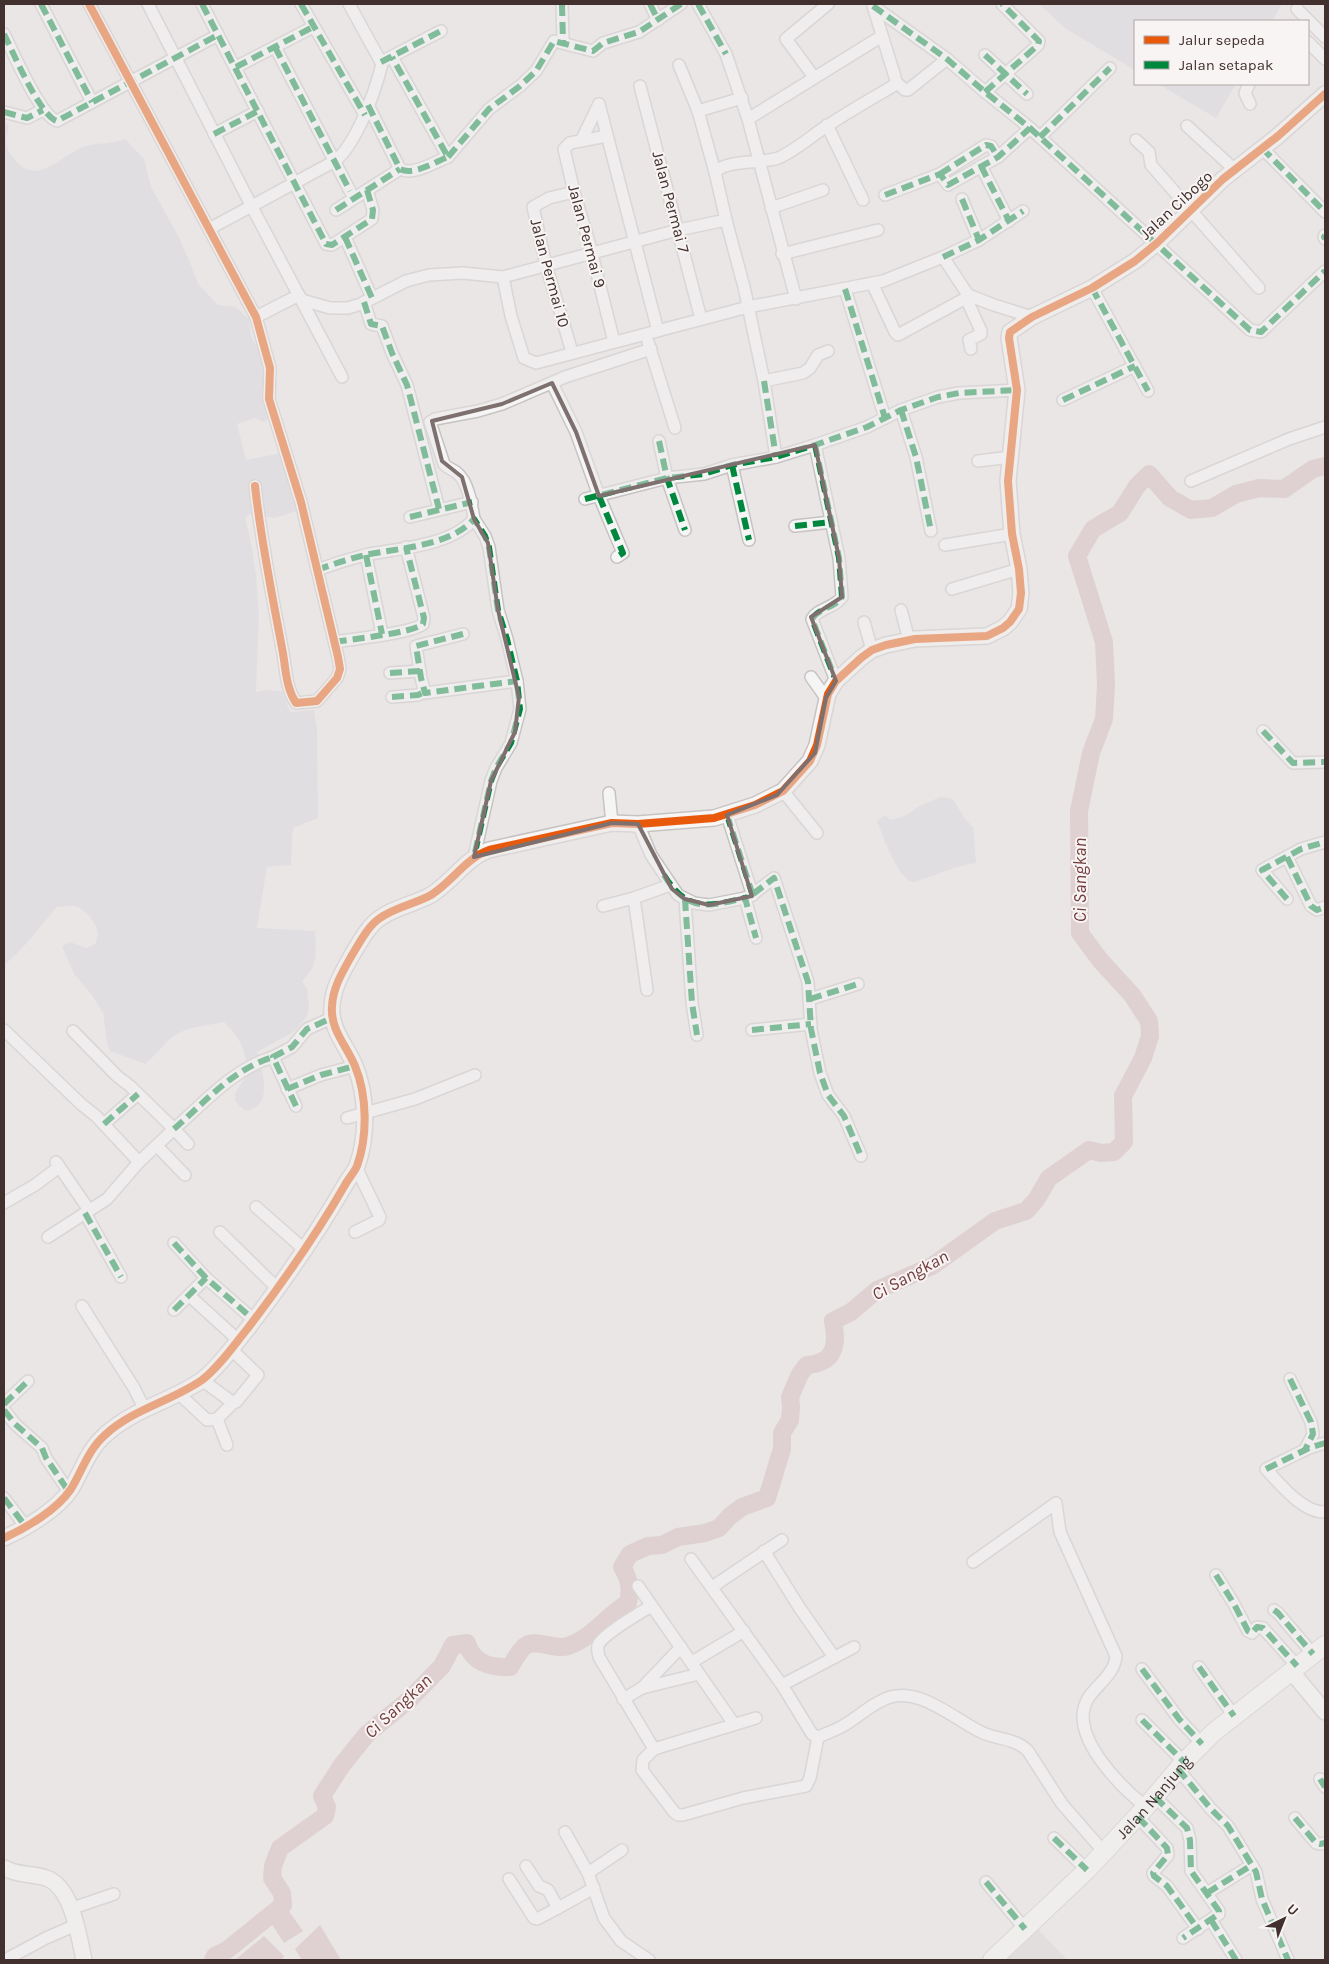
<svg xmlns="http://www.w3.org/2000/svg" width="1329" height="1964" viewBox="0 0 1329 1964" font-family="Karla,sans-serif">
<style>
.built{fill:#dcd5d5}
.green{fill:#d8d5dc}
.water{fill:#d2b8b8}
.lines{fill:none;stroke-linecap:round;stroke-linejoin:round}
.river{stroke:#d2b8b8;stroke-width:18}
.street-casing{stroke:#c7c3c3;stroke-width:14}
.secondary-casing{stroke:#c7c3c3;stroke-width:18}
.primary-casing{stroke:#c7c3c2;stroke-width:20}
.street{stroke:#f6f5f5;stroke-width:11}
.secondary{stroke:#f8f7f7;stroke-width:15}
.primary{stroke:#f8f7f7;stroke-width:18}
.quiet{stroke:#00873e;stroke-width:6;stroke-dasharray:12 6;stroke-linecap:butt}
.cycleway-casing{stroke:#f8f4f4;stroke-width:11}
.cycleway{stroke:#e8590c;stroke-width:8}
.marked{fill:none;stroke:#7d706e;stroke-width:4;stroke-linejoin:round}
.labels{text-anchor:middle;dominant-baseline:central;stroke-width:4;stroke-linejoin:round;paint-order:stroke}
.street-label{font-size:16px;fill:#42302e;stroke:#f8f4f4}
.water-label{font-size:18px;font-style:italic;fill:#723d3c;stroke:#f8f4f4}
</style>
<rect width="100%" height="100%" fill="#eae6e6"/>
<polygon class="built" points="1036,1927 1067,1960 1003,1960"/>
<g class="green">
<polygon points="1039,4 1282,4 1272,21 1135,21 1135,70 1066,29"/>
<polygon points="1158,84 1236,84 1216,118"/>
<path d="M4 122 8 125C10 131 5 137 6 143 7 151 13 158 18 163 38 185 64 154 83 147 96 142 111 145 125 139L144 159 151 187 180 239 199 285 218 305 236 307 249 319 251 336 263 359 271 417 263 422 255 418 237 424 246 460 282 453 300 510 275 518 249 514 245 519 250 537 256 575 259 614 256 692 265 690 282 691 290 712 314 710 317 730 318 818 293 828 291 865 267 867 257 928 315 931C316 954 319 964 302 981L307 989 309 1007 307 1016 295 1031 257 1052C262 1071 275 1107 245 1111L235 1101V1093L248 1073C245 1048 242 1041 224 1022 206 1026 186 1026 171 1038 162 1046 155 1056 145 1064L110 1051 107 1042 103 1013 92 995 74 974 62 946 70 942 86 948 95 944C96 941 97 939 98 936 99 925 85 908 74 906 69 905 62 907 57 907 39 927 25 948 4 965Z"/>
<path d="M940 797 950 798 953 800 964 817 973 828 976 863C959 865 942 873 925 878 921 879 917 882 914 882 899 883 882 833 877 821L885 815 890 820 905 816 918 807Z"/>
</g>
<g class="water">
<polygon points="288,1910 303,1931 284,1943 271,1923"/>
<polygon points="320,1925 341,1960 302,1960 295,1949"/>
<polygon points="264,1936 284,1956 282,1960 235,1960"/>
</g>
<g class="lines">
<path class="river" d="M213 1960 215 1956 227 1950 283 1905 282 1893 272 1878 273 1866 280 1848 325 1816 327 1807 322 1796 342 1765 367 1734 410 1699 442 1666 453 1645 467 1643C472 1663 492 1668 510 1667 514 1661 518 1653 523 1648 534 1636 554 1651 568 1646 592 1638 606 1616 628 1603 631 1589 630 1580 622 1567L630 1554 648 1546 662 1545 678 1537 705 1533 719 1528 730 1516 742 1507 767 1498 782 1449V1433L790 1420 791 1407 790 1397 800 1374 807 1365C835 1363 838 1345 833 1321L851 1312 877 1290 932 1266 995 1221 1026 1211 1036 1200 1049 1178 1089 1150 1101 1153 1114 1152 1124 1142 1123 1096 1143 1058 1150 1036 1149 1021 1132 995 1100 960 1080 933 1079 811 1091 753 1104 719 1106 685 1104 642 1077 556 1093 529 1120 513 1137 486 1149 474 1170 498 1191 510 1212 508 1236 494 1259 488 1284 489 1313 469 1325 466"/>
<g class="street-casing">
<g id="street">
<polyline points="41,4 92,102"/>
<path d="M89 4 256 317 270 368 269 399 301 502 338 657 340 669 337 678 317 701 296 703C285 686 286 667 282 648 272 594 261 541 255 486"/>
<polyline points="148,4 252,207 342,377"/>
<polyline points="202,4 326,244 332,245 372,219 373,210 367,190"/>
<polyline points="301,4 365,115"/>
<polyline points="562,4 563,42"/>
<polyline points="650,4 658,20"/>
<polyline points="698,4 726,54 748,119"/>
<polyline points="873,6 947,59 985,92 1030,128 1250,330 1261,332 1325,271"/>
<polyline points="1297,9 1325,37"/>
<path d="M4 34C13 52 40 116 57 121L218 35"/>
<polyline points="1308,42 1325,59"/>
<polyline points="275,47 350,191"/>
<polyline points="985,55 1027,94"/>
<polyline points="385,60 441,31"/>
<polyline points="679,65 698,111 715,172"/>
<polyline points="236,67 313,27"/>
<polyline points="814,77 786,39 828,4"/>
<polyline points="896,82 905,90 908,90 947,59"/>
<polyline points="1249,84 1245,93 1250,104"/>
<polyline points="640,86 701,319"/>
<polyline points="985,92 1038,45 1039,41 1002,4"/>
<polyline points="599,104 658,331"/>
<path d="M368 105 400 169C413 176 435 162 448 157L392 57"/>
<polyline points="698,111 742,98"/>
<polyline points="4,112 27,118 43,110"/>
<polyline points="827,125 863,200"/>
<polyline points="1187,126 1235,170"/>
<polyline points="214,134 258,111"/>
<polyline points="607,136 570,143 564,149 574,192 589,242 614,342"/>
<polyline points="1040,137 1110,68"/>
<polyline points="1136,140 1149,152 1151,165 1259,288"/>
<polyline points="581,141 599,104"/>
<polyline points="1262,148 1325,212"/>
<polyline points="448,157 489,109 520,86 536,71 554,41 593,51 603,43 639,32 681,4"/>
<polyline points="981,166 1009,221"/>
<polyline points="940,174 986,145 991,146 998,157"/>
<polyline points="885,195 940,174 948,185 998,157 1030,128"/>
<polyline points="962,199 979,240"/>
<polyline points="771,208 823,190"/>
<polyline points="336,210 400,169"/>
<path d="M209 229 335 161C357 143 375 92 382 64L349 4"/>
<polyline points="1325,235 1324,237 1325,239"/>
<polyline points="345,237 372,298"/>
<polyline points="782,254 878,230"/>
<polyline points="943,257 979,240 1023,211"/>
<polyline points="503,277 511,316 524,358 536,363 748,307 883,281 943,257 968,295 994,305 1032,317"/>
<polyline points="872,283 895,332 898,335 966,298 968,295"/>
<polyline points="1092,288 1148,391"/>
<polyline points="845,289 885,418"/>
<polyline points="966,298 981,331 981,334 969,340 971,349"/>
<polyline points="796,299 748,119 882,36"/>
<polyline points="302,300 330,308 348,308 361,304 406,281 429,275 463,273 503,277 678,230 726,220"/>
<polyline points="364,302 371,324 382,326 392,353 407,385 439,509"/>
<polyline points="256,317 299,295"/>
<polyline points="648,342 675,428"/>
<polyline points="572,352 546,265 533,207 549,198 574,192"/>
<polyline points="764,381 803,373 810,368 818,355 828,351"/>
<polyline points="552,383 576,432 599,496 623,553 617,557"/>
<polyline points="1063,400 1135,366"/>
<polyline points="901,410 916,457 931,531"/>
<polyline points="659,441 667,478 685,530"/>
<path d="M815 445 839 558 842 597C835 608 818 608 812 619L836 681"/>
<path d="M776 457 764 381 744 287 726 220 715 172C727 159 762 164 778 158 795 151 811 136 827 126 848 112 871 99 893 86L896 82 895 77 873 6"/>
<polyline points="978,461 1011,457"/>
<polyline points="732,465 749,540"/>
<polyline points="1191,481 1289,439 1325,427"/>
<polyline points="585,499 667,478 704,474 732,465 776,457 815,445 867,427 901,410 938,397 959,393 1017,390"/>
<polyline points="410,517 472,502"/>
<path d="M474 519C472 506 468 481 457 473 453 469 448 469 444 464L430 422 435 419 478 411 502 404 565 377 651 349"/>
<polyline points="795,526 831,522"/>
<polyline points="945,545 1012,534"/>
<polyline points="366,555 382,634"/>
<path d="M317 570C333 564 349 559 365 555 399 548 451 546 474 519L485 536 489 547 498 610 507 639 517 681 520 709 511 743 496 768 491 781 474 857"/>
<polyline points="952,589 1019,569"/>
<polyline points="901,610 909,640"/>
<polyline points="864,622 872,650"/>
<polyline points="463,634 416,646 421,678 425,693 517,681"/>
<path d="M335 642C352 639 413 633 423 624L424 618 406 547"/>
<polyline points="390,673 420,671"/>
<polyline points="811,677 826,698"/>
<polyline points="392,697 418,695 424,692"/>
<polyline points="1263,731 1293,763 1325,762"/>
<polyline points="783,791 817,833"/>
<polyline points="609,793 612,823"/>
<polyline points="727,815 752,893 753,895 745,898 756,938"/>
<polyline points="638,824 651,855 678,895 694,903 709,905 745,898"/>
<polyline points="1287,857 1311,906 1317,910 1325,907"/>
<polyline points="753,894 774,878 808,982 811,1029 820,1073 828,1095 844,1116 861,1156"/>
<polyline points="634,898 647,990"/>
<polyline points="685,899 692,1003 697,1035"/>
<polyline points="1287,899 1262,870 1301,849 1325,842"/>
<polyline points="603,906 634,898 670,885"/>
<polyline points="810,999 858,984"/>
<polyline points="4,1030 81,1104 96,1116 139,1162"/>
<polyline points="752,1030 811,1024"/>
<path d="M73 1031 117 1076 130 1086 174 1129C205 1102 233 1069 273 1057"/>
<polyline points="287,1089 321,1075 355,1066"/>
<polyline points="296,1106 273,1057 292,1047 307,1029 332,1018"/>
<polyline points="347,1118 415,1099 475,1075"/>
<polyline points="104,1124 138,1094"/>
<polyline points="157,1146 185,1175"/>
<polyline points="56,1162 89,1210"/>
<polyline points="4,1203 35,1185 59,1167"/>
<polyline points="256,1207 306,1251"/>
<polyline points="85,1213 121,1277"/>
<polyline points="220,1232 278,1289"/>
<polyline points="355,1232 379,1220 380,1217 356,1167"/>
<polyline points="48,1237 107,1199 139,1162 174,1129 188,1144"/>
<polyline points="174,1243 206,1278 254,1320"/>
<polyline points="193,1299 238,1340"/>
<polyline points="82,1306 134,1388 145,1410"/>
<polyline points="174,1310 206,1278"/>
<polyline points="1290,1379 1311,1422 1313,1434 1305,1450"/>
<polyline points="202,1380 232,1402 236,1402 258,1375 231,1349"/>
<polyline points="178,1393 207,1420 217,1419 233,1403"/>
<polyline points="4,1404 28,1381"/>
<polyline points="4,1410 15,1424 42,1448 46,1458 69,1492"/>
<polyline points="217,1419 227,1445"/>
<path d="M1325 1443 1309 1448 1266 1469C1280 1484 1303 1513 1325 1512"/>
<polyline points="4,1498 26,1527"/>
<polyline points="764,1551 799,1607 834,1657"/>
<path d="M691 1559 782 1685 812 1734 818 1737C827 1733 837 1730 846 1724 858 1717 868 1707 881 1701 914 1682 951 1717 979 1731 995 1740 1014 1737 1028 1751L1062 1804 1104 1852"/>
<path d="M973 1562 1056 1503 1060 1532 1116 1656C1115 1673 1098 1684 1089 1697 1065 1733 1121 1787 1146 1807"/>
<polyline points="1216,1575 1234,1604 1248,1631 1252,1633 1257,1627 1263,1628 1297,1666"/>
<polyline points="638,1586 734,1724"/>
<polyline points="712,1587 782,1540"/>
<path d="M651 1606C640 1613 603 1634 598 1645 597 1649 598 1653 599 1657L654 1749"/>
<polyline points="1274,1610 1278,1613 1313,1654"/>
<polyline points="692,1662 744,1631"/>
<polyline points="1199,1667 1234,1716"/>
<polyline points="1142,1669 1179,1719 1202,1744"/>
<polyline points="782,1685 854,1647"/>
<polyline points="642,1688 699,1674"/>
<polyline points="623,1699 642,1688 681,1647"/>
<polyline points="756,1718 654,1749 643,1760 642,1770 674,1812 678,1815 683,1815 743,1798 806,1786 810,1778 818,1737"/>
<polyline points="1142,1720 1184,1762"/>
<polyline points="1178,1769 1211,1809 1228,1826 1256,1872 1262,1899 1288,1960"/>
<polyline points="1320,1779 1325,1787"/>
<polyline points="1155,1797 1187,1828 1190,1840 1191,1871 1219,1911 1219,1914 1183,1938"/>
<polyline points="1138,1817 1167,1848 1168,1855 1153,1873 1154,1876 1167,1886 1198,1929"/>
<polyline points="1295,1818 1316,1843 1320,1844 1325,1843"/>
<polyline points="565,1832 588,1873 604,1918 621,1941 649,1960"/>
<polyline points="1054,1838 1087,1870"/>
<polyline points="526,1866 539,1886 548,1890 558,1908 594,1888"/>
<polyline points="588,1873 622,1850"/>
<polyline points="509,1879 534,1918 537,1919 558,1908"/>
<polyline points="986,1882 1025,1929"/>
<polyline points="1207,1893 1252,1865"/>
<polyline points="70,1909 114,1894"/>
<polyline points="1211,1920 1236,1960"/>
<polyline points="5,1960 46,1938 76,1925"/>
</g>
</g>
<g class="secondary-casing">
<g id="secondary">
<path d="M4 1538C26 1528 57 1510 71 1489 82 1471 88 1450 105 1435 133 1409 172 1401 202 1380 220 1366 234 1345 248 1328 284 1281 315 1237 345 1185 348 1179 354 1173 357 1166 368 1136 367 1095 355 1066 346 1045 330 1029 332 1006 333 987 343 971 352 955 360 942 368 926 380 918 395 907 415 904 431 895 452 882 466 858 489 850L612 823 638 824 714 818 755 805 783 791 810 761 817 745 828 694 836 681 861 658 872 650 886 645 915 639 987 636 1003 628 1010 622 1019 609 1021 593 1019 569 1012 534 1008 481 1017 390 1009 338 1010 332 1032 317 1092 288 1135 261 1157 243 1223 179 1278 136 1325 94"/>
<polyline points="1291,1671 1325,1712"/>
<path d="M4 1868C19 1876 31 1873 46 1878 72 1886 79 1937 84 1960"/>
</g>
</g>
<g class="primary-casing">
<g id="primary">
<path id="s1" d="M992 1960 1087 1870 1146 1807 1184 1762 1214 1732 1325 1645"/>
</g>
</g>
<use href="#street" class="street"/>
<use href="#secondary" class="secondary"/>
<use href="#primary" class="primary"/>
<g class="quiet">
<polyline points="41,4 92,102"/>
<polyline points="202,4 326,244 332,245 372,219 373,210 367,190"/>
<polyline points="301,4 365,115"/>
<polyline points="562,4 563,42"/>
<polyline points="650,4 658,20"/>
<polyline points="698,4 726,54"/>
<polyline points="873,6 947,59 985,92 1030,128 1250,330 1261,332 1325,271"/>
<path d="M4 34C13 52 40 116 57 121L218 35"/>
<polyline points="275,47 350,191"/>
<polyline points="985,55 1027,94"/>
<polyline points="381,62 441,31"/>
<polyline points="236,67 313,27"/>
<polyline points="985,92 1038,45 1039,41 1002,4"/>
<path d="M368 105 400 169C413 176 435 162 448 157L392 57"/>
<polyline points="4,112 27,118 43,110"/>
<polyline points="214,134 258,111"/>
<polyline points="1040,137 1110,68"/>
<polyline points="1262,148 1325,212"/>
<polyline points="448,157 489,109 520,86 536,71 554,41 593,51 603,43 639,32 681,4"/>
<polyline points="981,166 1009,221"/>
<polyline points="940,174 986,145 991,146 998,157"/>
<polyline points="885,195 940,174 948,185 998,157 1030,128"/>
<polyline points="962,199 979,240"/>
<polyline points="336,210 400,169"/>
<polyline points="1325,235 1324,237 1325,239"/>
<polyline points="345,237 372,298"/>
<polyline points="943,257 979,240 1023,211"/>
<polyline points="1092,288 1148,391"/>
<polyline points="845,289 885,418"/>
<polyline points="364,302 371,324 382,326 392,353 407,385 439,509"/>
<polyline points="764,381 776,457"/>
<polyline points="1063,400 1135,366"/>
<polyline points="901,410 916,457 931,531"/>
<polyline points="659,441 667,478 685,530"/>
<path d="M815 445 839 558 842 597C835 608 818 608 812 619L836 681"/>
<polyline points="732,465 749,540"/>
<polyline points="599,496 623,553 617,557"/>
<polyline points="585,499 667,478 704,474 732,465 776,457 815,445 867,427 901,410 938,397 959,393 1017,390"/>
<polyline points="410,517 472,502"/>
<polyline points="795,526 831,522"/>
<polyline points="366,555 382,634"/>
<path d="M317 570C333 564 349 559 365 555 399 548 451 546 474 519L485 536 489 547 498 610 507 639 517 681 520 709 511 743 496 768 491 781 474 857"/>
<polyline points="463,634 416,646 421,678 425,693 517,681"/>
<path d="M335 642C352 639 413 633 423 624L424 618 406 547"/>
<polyline points="390,673 420,671"/>
<polyline points="392,697 418,695 424,692"/>
<polyline points="1263,731 1293,763 1325,762"/>
<polyline points="727,815 752,893 753,895 745,898 756,938"/>
<polyline points="1287,857 1311,906 1317,910 1325,907"/>
<path d="M664 875C687 912 707 907 745 898"/>
<polyline points="753,894 774,878 808,982 811,1029 820,1073 828,1095 844,1116 861,1156"/>
<polyline points="685,899 692,1003 697,1035"/>
<polyline points="1287,899 1262,870 1301,849 1325,842"/>
<polyline points="810,999 858,984"/>
<polyline points="752,1030 811,1024"/>
<polyline points="287,1089 321,1075 355,1066"/>
<polyline points="296,1106 273,1057 292,1047 307,1029 332,1018"/>
<polyline points="104,1124 138,1094"/>
<path d="M174 1129C205 1102 233 1069 273 1057"/>
<polyline points="85,1213 121,1277"/>
<polyline points="174,1243 206,1278 254,1320"/>
<polyline points="174,1310 206,1278"/>
<polyline points="1290,1379 1311,1422 1313,1434 1305,1450"/>
<polyline points="4,1404 28,1381"/>
<polyline points="4,1410 15,1424 42,1448 46,1458 69,1492"/>
<polyline points="1266,1469 1309,1448 1325,1443"/>
<polyline points="4,1498 26,1527"/>
<polyline points="1216,1575 1234,1604 1248,1631 1252,1633 1257,1627 1263,1628 1297,1666"/>
<polyline points="1274,1610 1278,1613 1313,1654"/>
<polyline points="1199,1667 1234,1716"/>
<polyline points="1142,1669 1179,1719 1202,1744"/>
<polyline points="1142,1720 1184,1762"/>
<polyline points="1178,1769 1211,1809 1228,1826 1256,1872 1262,1899 1288,1960"/>
<polyline points="1320,1779 1325,1787"/>
<polyline points="1155,1797 1187,1828 1190,1840 1191,1871 1219,1911 1219,1914 1183,1938"/>
<polyline points="1138,1817 1167,1848 1168,1855 1153,1873 1154,1876 1167,1886 1198,1929"/>
<polyline points="1295,1818 1316,1843 1320,1844 1325,1843"/>
<polyline points="1054,1838 1087,1870"/>
<polyline points="986,1882 1025,1929"/>
<polyline points="1207,1893 1252,1865"/>
<polyline points="1211,1920 1236,1960"/>
</g>
<g class="cycleway-casing">
<g id="cycleway">
<path d="M89 4 256 317 270 368 269 399 301 502 338 657 340 669 337 678 317 701 296 703C285 686 286 667 282 648 272 594 261 541 255 486"/>
<path d="M4 1538C26 1528 57 1510 71 1489 82 1471 88 1450 105 1435 133 1409 172 1401 202 1380 220 1366 234 1345 248 1328 284 1281 315 1237 345 1185 348 1179 354 1173 357 1166 368 1136 367 1095 355 1066 346 1045 330 1029 332 1006 333 987 343 971 352 955 360 942 368 926 380 918 395 907 415 904 431 895 452 882 466 858 489 850L612 823 638 824 714 818 755 805 783 791 810 761 817 745 828 694 836 681 861 658 872 650 886 645 915 639 987 636 1003 628 1010 622 1019 609 1021 593 1019 569 1012 534 1008 481 1017 390 1009 338 1010 332 1032 317 1092 288 1135 261 1157 243 1223 179 1278 136 1325 94"/>
</g>
</g>
<use href="#cycleway" class="cycleway"/>
</g>
<path d="M0 0H1329V1964H0ZM552 383 576 432 599 496 815 445 839 558 842 597 811 617 836 681 826 698 815 753 777 795 727 815 752 896 709 905 685 899 672 889 638 824 612 823 474 857 491 781 515 732 519 697 498 610 488 543 474 519 462 477 442 461 432 421 502 404Z" fill="#eae6e6" fill-opacity=".55" fill-rule="evenodd"/>
<path class="marked" d="M552 383 576 432 599 496 815 445 839 558 842 597 811 617 836 681 826 698 815 753 777 795 727 815 752 896 709 905 685 899 672 889 638 824 612 823 474 857 491 781 515 732 519 697 498 610 488 543 474 519 462 477 442 461 432 421 502 404Z"/>
<g class="labels">
<g class="street-label">
<text transform="translate(671 202) rotate(75)">Jalan Permai 7</text>
<text transform="translate(1176 205) rotate(-43)">Jalan Cibogo</text>
<text transform="translate(587 236) rotate(75)">Jalan Permai 9</text>
<text transform="translate(550 273) rotate(75)">Jalan Permai 10</text>
<text stroke="none"><textPath href="#s1" startOffset="230">Jalan Nanjung</textPath></text>
</g>
<g class="water-label">
<text transform="translate(1080 880) rotate(-90)">Ci Sangkan</text>
<text transform="translate(910 1275) rotate(-29)">Ci Sangkan</text>
<text transform="translate(398 1706) rotate(-43)">Ci Sangkan</text>
</g>
</g>
<rect width="1329" height="1964" fill="none" stroke="#42302e" stroke-width="10"/>
<rect x="1134" y="20" width="175" height="65" fill="#f8f4f4" stroke="#afa6a5"/>
<rect x="1144" y="36" width="25" height="8" fill="#e8590c" stroke="#afa6a5"/>
<text x="1179" y="45" font-size="15" fill="#42302e">Jalur sepeda</text>
<rect x="1144" y="61" width="25" height="8" fill="#00873e" stroke="#afa6a5"/>
<text x="1179" y="70" font-size="15" fill="#42302e">Jalan setapak</text>
<g transform="translate(1284 1919) rotate(43)" stroke="#f8f4f4" stroke-width="4" paint-order="stroke">
<path d="M0-4L9 19L0 12L-9 19Z" fill="#42302e"/>
<text y="-8" font-size="14" font-weight="bold" text-anchor="middle" fill="#42302e">U</text>
</g>
</svg>
